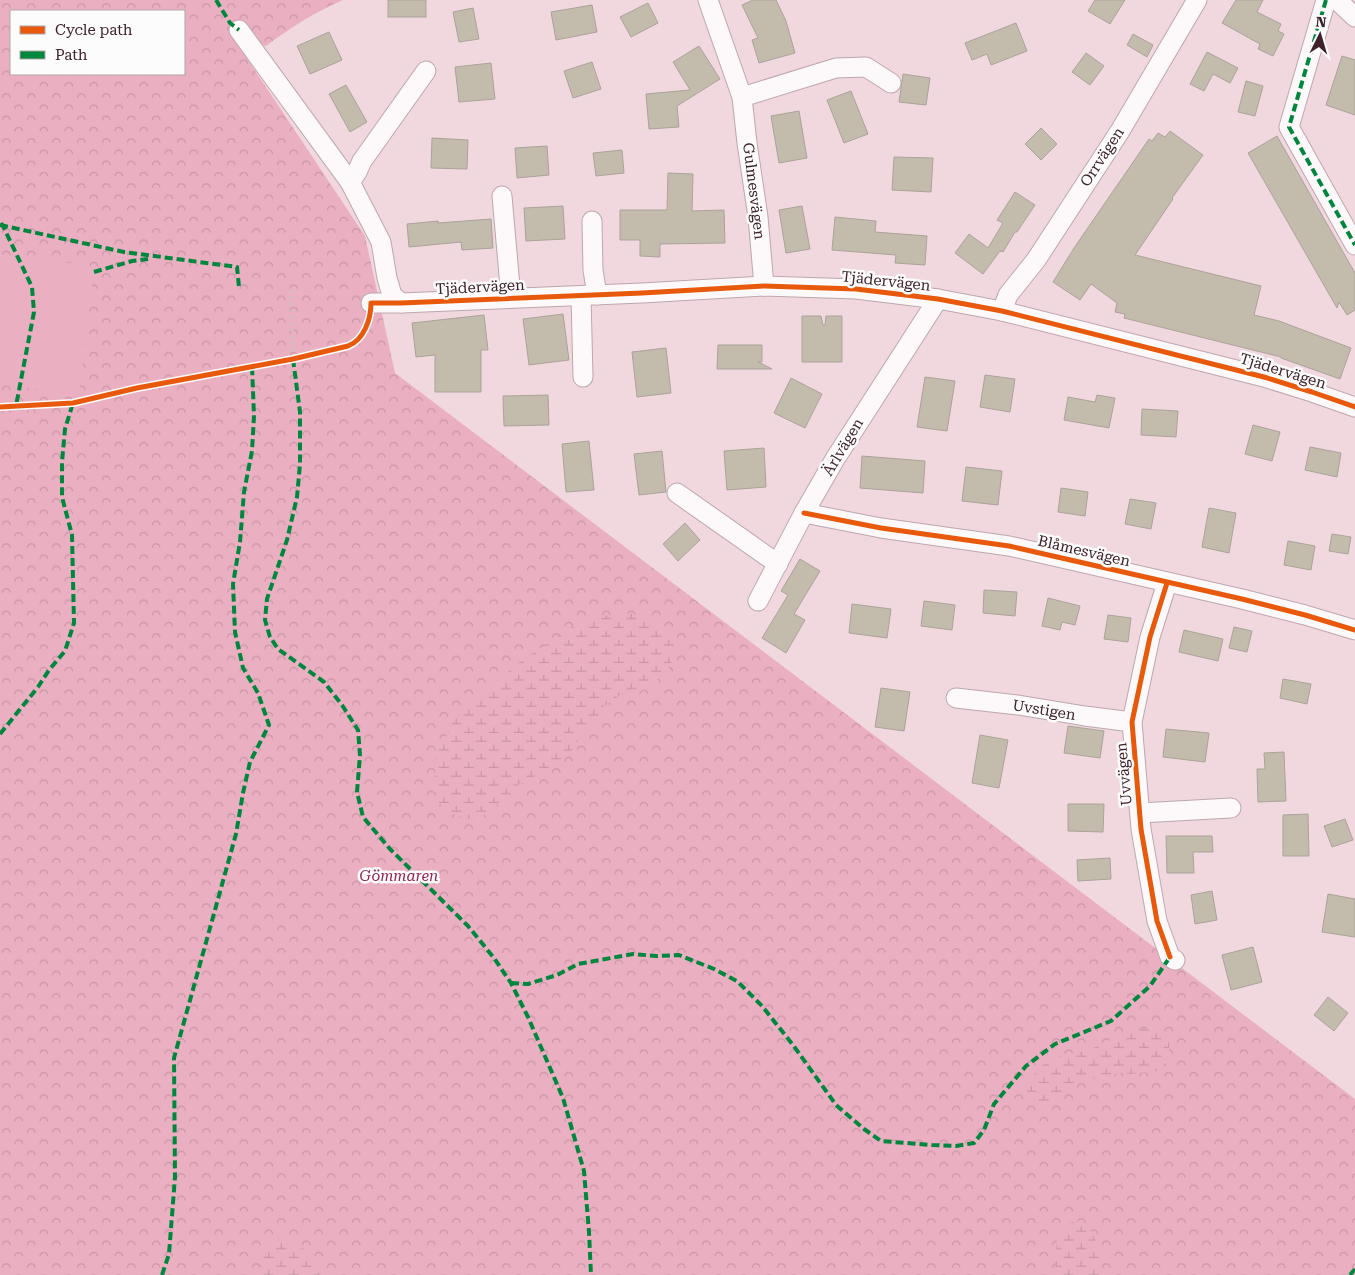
<svg xmlns="http://www.w3.org/2000/svg" width="1355" height="1275" viewBox="0 0 1355 1275" font-family="'Roboto Serif',serif">
<style>
.forest{fill:url(#forest-crowns);fill-rule:evenodd}
.wetland{fill:url(#wetland-marsh)}
.garden{fill:#eaafc1}
.building{fill:#c3bcac;stroke:#aba399}
.lines{fill:none;stroke-linecap:round;stroke-linejoin:round}
.minor-casing{stroke:#bea6ae;stroke-width:21}
.path{stroke:#cabfc2;stroke-width:3;stroke-dasharray:2.5 4;stroke-linecap:butt}
.minor{stroke:#fdf9fa;stroke-width:19}
.quiet{stroke:#00873e;stroke-width:4;stroke-dasharray:8 4;stroke-linecap:butt}
.cycleway-casing{stroke:#fcfcfc;stroke-width:8}
.cycleway{stroke:#e8590c;stroke-width:5}
.labels{text-anchor:middle;dominant-baseline:central;stroke-width:5;stroke-linejoin:round;paint-order:stroke}
.street-label{font-size:15px;fill:#3e222b;stroke:#fcfcfc}
.park-label{font-size:15px;font-style:italic;fill:#951f53;stroke:#fcfcfc}
</style>
<defs>
<pattern id="forest-crowns" width="20" height="18" patternUnits="userSpaceOnUse" patternTransform="scale(1.25)"><rect width="20" height="18" fill="#eaafc1"/><path d="M2 6a3 3 0 1 1 6 0M12 15a3 3 0 1 1 6 0" fill="none" stroke="#ca96a6"/></pattern>
<pattern id="wetland-marsh" width="20" height="14" patternUnits="userSpaceOnUse" patternTransform="scale(1.25)"><rect width="20" height="14" fill="#eaafc1"/><path d="M1 5h8M5 5V1M11 12h8M15 12V8" fill="none" stroke="#ca96a6"/></pattern>
</defs>
<rect width="100%" height="100%" fill="#f0d8de"/>
<path class="forest" d="M0 0H343C315 12 290 28 266 46L234 39 365 236 395 373 1355 1099V1275H0ZM11 11H184V74H11Z"/>
<g class="wetland">
<polygon points="624,613 647,616 668,632 679,647 668,669 652,685 637,693 623,693 603,707 586,728 573,749 551,767 518,785 490,811 476,820 464,818 450,813 439,803 434,789 436,751 447,735 456,715 464,704 500,679 518,663 578,623 603,616"/>
<path d="M1139 1029C1149 1029 1158 1028 1167 1033L1169 1040V1057L1166 1065 1159 1071 1131 1074 1121 1073 1075 1082 1062 1092 1053 1097 1050 1102 1043 1104H1036L1029 1099 1026 1087 1039 1067 1063 1055 1087 1051 1126 1033Z"/>
<path d="M1083 1221C1091 1231 1097 1239 1099 1252 1101 1260 1098 1268 1103 1275H1057L1055 1271 1057 1239 1064 1225 1073 1222Z"/>
<polygon points="281,1239 298,1244 309,1254 320,1275 258,1275 263,1256"/>
</g>
<polygon class="garden" points="0,254 94,266 79,395 0,385"/>
<g class="building">
<rect x="388" y="0" width="38" height="17"/>
<polygon points="753,0 776,0 786,21 795,53 759,63 752,40 758,38 742,5"/>
<polygon points="1095,0 1125,0 1110,24 1088,11"/>
<polygon points="1236,0 1263,0 1257,12 1281,24 1278,31 1284,34 1273,56 1258,49 1260,44 1222,23"/>
<polygon points="648,3 658,23 631,37 620,17"/>
<polygon points="592,5 597,32 556,40 551,12"/>
<polygon points="473,8 479,39 459,42 453,12"/>
<polygon points="1016,23 1027,51 991,65 987,54 972,60 965,43"/>
<polygon points="329,32 342,60 310,74 297,46"/>
<polygon points="1133,34 1153,45 1147,57 1127,45"/>
<polygon points="699,46 720,79 677,106 679,127 649,129 646,94 690,90 673,62"/>
<polygon points="1207,52 1238,68 1230,83 1213,74 1204,91 1190,84"/>
<polygon points="1086,53 1104,66 1090,85 1072,72"/>
<polygon points="1342,56 1355,60 1355,115 1326,105"/>
<polygon points="592,62 601,89 573,98 564,71"/>
<polygon points="491,63 495,99 459,102 455,67"/>
<polygon points="903,74 930,78 926,105 899,102"/>
<polygon points="1246,81 1263,86 1255,116 1238,112"/>
<polygon points="346,85 367,122 350,132 329,94"/>
<polygon points="851,91 868,134 844,143 827,100"/>
<polygon points="799,111 807,158 779,163 771,116"/>
<polygon points="1041,128 1057,144 1041,160 1025,144"/>
<polygon points="1170,131 1203,155 1172,198 1173,199 1135,255 1261,286 1254,315 1279,321 1351,348 1340,379 1281,358 1281,357 1124,318 1125,314 1115,312 1117,303 1091,284 1080,300 1053,282 1074,248 1149,139 1152,141 1158,133 1165,137"/>
<polygon points="1277,136 1355,273 1355,310 1347,315 1339,302 1337,308 1248,153"/>
<polygon points="432,138 468,140 467,169 431,168"/>
<polygon points="547,146 549,175 517,178 515,148"/>
<polygon points="622,150 624,173 596,176 593,153"/>
<polygon points="894,157 933,158 931,192 892,190"/>
<polygon points="668,173 693,174 692,211 724,210 725,243 660,244 660,257 640,256 640,240 620,240 620,210 667,210"/>
<polygon points="1015,192 1035,205 1017,232 1015,232 1003,252 1000,251 983,274 955,253 969,234 988,248 1003,223 997,220"/>
<polygon points="563,206 565,239 526,241 524,208"/>
<polygon points="802,206 810,249 786,253 779,210"/>
<polygon points="835,217 876,221 875,232 927,236 925,265 895,263 896,255 832,250"/>
<polygon points="491,219 493,248 462,250 461,242 409,247 407,224 438,221 438,223"/>
<polygon points="563,314 569,360 529,365 523,319"/>
<polygon points="484,315 488,350 481,350 481,392 435,392 435,355 416,357 412,323"/>
<polygon points="802,316 821,316 823,325 825,325 826,316 842,316 842,362 802,362"/>
<polygon points="718,345 762,345 762,362 758,362 772,369 717,369"/>
<polygon points="666,348 671,393 637,397 632,352"/>
<polygon points="985,375 1015,379 1010,412 980,407"/>
<polygon points="925,377 955,381 947,431 917,427"/>
<polygon points="791,378 822,394 805,428 774,413"/>
<polygon points="548,395 549,425 504,426 503,396"/>
<polygon points="1097,395 1115,398 1109,428 1064,420 1068,397 1095,402"/>
<polygon points="1142,409 1178,411 1176,437 1141,435"/>
<polygon points="1253,425 1280,432 1272,461 1245,454"/>
<polygon points="589,441 594,490 566,492 562,444"/>
<polygon points="1310,447 1341,453 1337,477 1305,470"/>
<polygon points="764,448 766,487 727,490 724,451"/>
<polygon points="662,451 666,492 639,495 634,454"/>
<polygon points="862,456 925,461 923,493 860,488"/>
<polygon points="966,467 1002,471 998,505 962,501"/>
<polygon points="1061,488 1088,492 1085,516 1058,512"/>
<polygon points="1130,499 1156,503 1151,529 1125,524"/>
<polygon points="1209,508 1236,513 1229,553 1202,547"/>
<polygon points="685,523 700,540 678,561 663,544"/>
<polygon points="1332,534 1351,537 1348,554 1329,551"/>
<polygon points="1288,541 1315,546 1311,570 1284,565"/>
<polygon points="800,559 820,571 794,614 805,620 786,653 762,638 788,595 781,591"/>
<polygon points="984,590 1017,592 1015,616 983,613"/>
<polygon points="1048,598 1080,606 1075,625 1062,622 1060,630 1042,626"/>
<polygon points="924,601 955,605 952,630 921,626"/>
<polygon points="852,604 891,609 887,638 849,633"/>
<polygon points="1108,615 1131,618 1128,642 1104,639"/>
<polygon points="1234,627 1252,631 1247,652 1229,648"/>
<polygon points="1184,630 1223,639 1218,661 1179,652"/>
<polygon points="1283,679 1311,684 1307,704 1280,698"/>
<polygon points="881,688 910,692 904,731 875,727"/>
<polygon points="1068,726 1104,731 1100,758 1064,753"/>
<polygon points="1166,729 1209,733 1205,762 1163,757"/>
<polygon points="980,735 1008,740 999,788 972,783"/>
<polygon points="1284,752 1286,801 1258,802 1257,769 1265,769 1264,753"/>
<polygon points="1068,804 1104,804 1103,832 1068,831"/>
<polygon points="1308,814 1309,856 1283,856 1283,815"/>
<polygon points="1345,819 1353,840 1332,847 1324,826"/>
<polygon points="1166,836 1212,836 1213,852 1193,852 1194,873 1167,873"/>
<polygon points="1110,858 1111,879 1078,881 1077,860"/>
<polygon points="1212,891 1217,920 1195,924 1191,895"/>
<polygon points="1328,894 1355,899 1355,937 1322,932"/>
<polygon points="1253,947 1262,982 1231,990 1222,955"/>
<polygon points="1328,997 1348,1013 1334,1031 1314,1015"/>
</g>
<g class="lines">
<g class="minor-casing">
<g id="minor">
<polyline points="708,0 742,97 747,143 758,217 764,286"/>
<polyline points="1326,0 1289,127 1355,245"/>
<polyline points="1337,0 1355,17"/>
<polyline points="239,30 350,182 381,242 387,278 392,295 401,303"/>
<polyline points="742,97 836,68 866,67 891,83"/>
<polyline points="350,182 357,172 362,161 426,71"/>
<polyline points="502,196 511,298"/>
<polyline points="592,221 593,270 597,295"/>
<polyline points="581,296 583,377"/>
<polyline points="371,303 401,303 642,293 764,286 856,289 938,299 1002,311 1264,377 1312,392 1355,407"/>
<polyline points="1002,311 1008,295 1036,260 1120,131 1197,0"/>
<polyline points="677,493 778,564"/>
<polyline points="804,513 881,528 1009,546 1242,599 1305,615 1355,630"/>
<polyline points="1167,583 1150,637 1132,722 1141,829 1157,921 1170,957 1175,960"/>
<polyline points="758,601 804,513 835,459 938,299"/>
<polyline points="956,698 1018,705 1085,716 1132,722"/>
<polyline points="1140,813 1231,808"/>
</g>
</g>
<polyline class="path" points="291,290 293,359"/>
<use href="#minor" class="minor"/>
<g class="quiet">
<polyline points="216,0 230,23 239,30"/>
<polyline points="1326,0 1289,127 1355,245"/>
<polyline points="1,223 3,226 32,287 34,312 16,406"/>
<polyline points="0,225 124,252 237,267 239,287"/>
<polyline points="94,272 132,261 148,259"/>
<polyline points="293,359 300,412 300,464 297,497 287,540 267,599 265,620 270,637 278,649 324,682 342,705 358,730 360,755 357,792 363,817 390,849 468,926 494,958 511,983 528,1017 563,1098 584,1171 589,1232 591,1275"/>
<polyline points="0,734 38,687 49,670 65,651 74,623 72,535 62,497 62,462 65,429 73,403"/>
<polyline points="511,983 528,984 557,975 578,964 633,954 656,956 679,955 714,969 737,981 762,1006 793,1045 836,1105 864,1129 881,1141 932,1145 956,1146 974,1143 984,1130 994,1104 1026,1066 1055,1044 1111,1021 1150,986 1170,957"/>
<polyline points="162,1275 169,1254 175,1177 174,1058 236,834 243,793 250,762 269,725 258,693 243,668 235,632 233,584 240,542 244,492 252,451 254,416 252,366"/>
<polyline points="1350,1275 1355,1269"/>
</g>
<g class="cycleway-casing">
<g id="cycleway">
<path d="M0 407 73 403 137 388 293 359 348 346C364 340 371 319 371 303H401L642 293 764 286 856 289 938 299 1002 311 1264 377 1312 392 1355 407"/>
<polyline points="804,513 881,528 1009,546 1242,599 1305,615 1355,630"/>
<polyline points="1167,583 1150,637 1132,722 1141,829 1157,921 1170,957"/>
</g>
</g>
<use href="#cycleway" class="cycleway"/>
</g>
<g class="labels">
<g class="street-label">
<text transform="translate(1102 157) rotate(-57)">Orrvägen</text>
<text transform="translate(754 191) rotate(83)">Gulmesvägen</text>
<text transform="translate(886 281) rotate(6)">Tjädervägen</text>
<text transform="translate(480 287) rotate(-3)">Tjädervägen</text>
<text transform="translate(1283 371) rotate(17)">Tjädervägen</text>
<text transform="translate(843 447) rotate(-59)">Ärlvägen</text>
<text transform="translate(1084 551) rotate(13)">Blåmesvägen</text>
<text transform="translate(1044 710) rotate(9)">Uvstigen</text>
<text transform="translate(1124 774) rotate(-95)">Uvvägen</text>
</g>
<g class="park-label">
<text x="399" y="876">Gömmaren</text>
</g>
</g>
<rect x="10" y="10" width="175" height="65" fill="#fcfcfc" stroke="#b0a5a8"/>
<rect x="20" y="26" width="25" height="8" fill="#e8590c" stroke="#b0a5a8"/>
<text x="55" y="35" font-size="15" fill="#3e222b">Cycle path</text>
<rect x="20" y="51" width="25" height="8" fill="#00873e" stroke="#b0a5a8"/>
<text x="55" y="60" font-size="15" fill="#3e222b">Path</text>
<g transform="translate(1320 35) rotate(5)" stroke="#fcfcfc" stroke-width="4" paint-order="stroke">
<path d="M0-4L9 19L0 12L-9 19Z" fill="#3e222b"/>
<text y="-8" font-size="14" font-weight="bold" text-anchor="middle" fill="#3e222b">N</text>
</g>
</svg>
